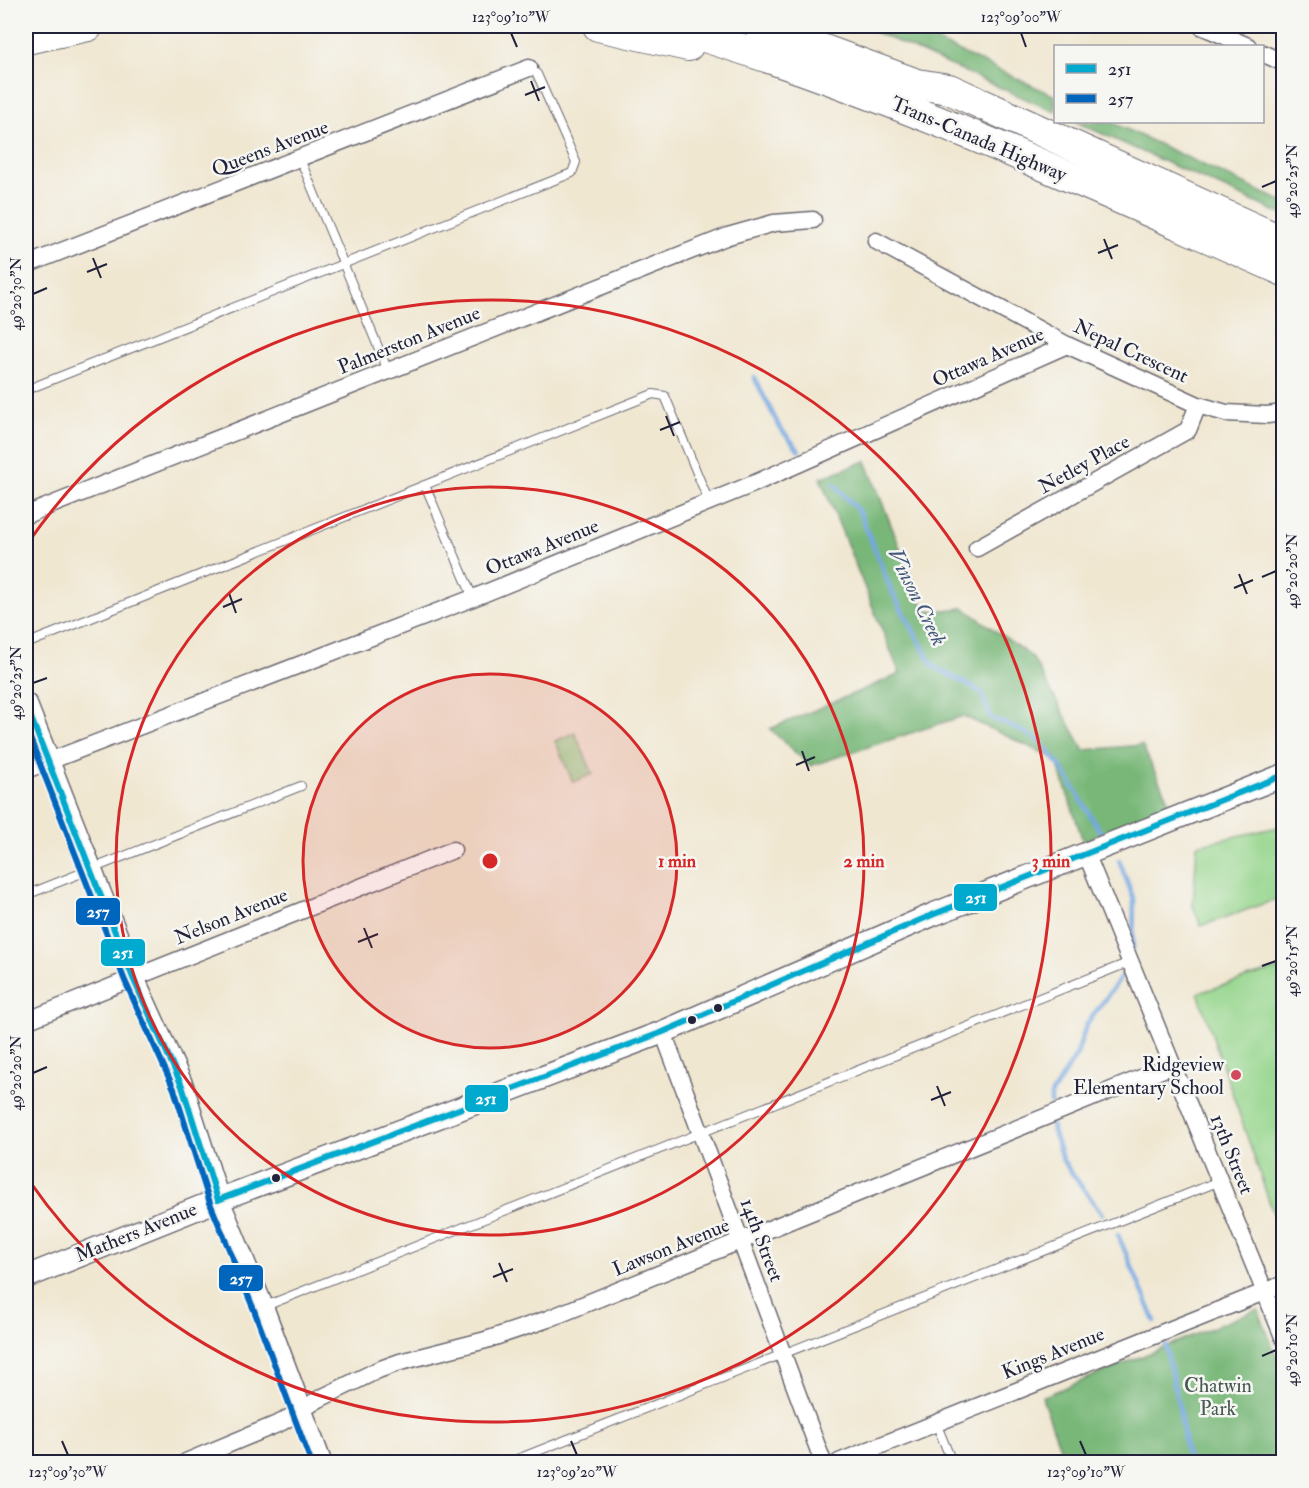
<svg xmlns="http://www.w3.org/2000/svg" width="1309" height="1488" viewBox="0 0 1309 1488" font-family="'IM FELL Double Pica',serif">
<style>
.green{fill:#96d68d;stroke:#5c7c64;stroke-width:1.5}
.forest{fill:#78b778;stroke:#4d6c5a;stroke-width:1.5}
.lines{fill:none;stroke-linecap:round;stroke-linejoin:round}
.stream{stroke:#74a7e1;stroke-width:4.5}
.lane-casing{stroke:#6a6770;stroke-width:10}
.street-casing{stroke:#6a6770;stroke-width:19}
.secondary-casing{stroke:#6a6770;stroke-width:25}
.highway-casing{stroke:#6a6770;stroke-width:32}
.lane{stroke:#fff;stroke-width:8}
.street{stroke:#fff;stroke-width:16}
.secondary{stroke:#fff;stroke-width:22}
.highway{stroke:#fff;stroke-width:30}
.bus-1-casing{stroke:#f6f6f2;stroke-width:10}
.bus-2-casing{stroke:#f6f6f2;stroke-width:10}
.bus-1{stroke:#00a9ce;stroke-width:6}
.bus-2{stroke:#0065bd;stroke-width:6}
.ticks{fill:none;stroke:#22223b;stroke-width:2}
.ring{fill:none;stroke:#d62828;stroke-width:3}
.bus-dot{fill:#22223b;stroke:#f6f6f2;stroke-width:2}
.poi-dot{fill:#d1495b;stroke:#f6f6f2;stroke-width:2}
.labels{text-anchor:middle;dominant-baseline:central;stroke-width:5;stroke-linejoin:round;paint-order:stroke}
.street-label{font-size:20px;fill:#22223b;stroke:#f6f6f2}
.poi-label{font-size:20px;fill:#22223b;stroke:#f6f6f2;text-anchor:end}
.park-label{font-size:20px;fill:#455854;stroke:#f6f6f2}
.water-label{font-size:21px;font-style:italic;fill:#43577d;stroke:#f6f6f2}
.centre{fill:#d62828;stroke:#f6f6f2;stroke-width:3}
.ring-label{font-size:18px;text-anchor:middle;font-weight:bold;fill:#d62828;stroke:#f6f6f2;stroke-width:5;stroke-linejoin:round;paint-order:stroke}
.line-badge{stroke:#f6f6f2;stroke-width:2}
.badge-label{font-size:16px;text-anchor:middle;font-weight:bold;fill:#fff}
.neatline{fill:none;stroke:#22223b;stroke-width:2}
.ticks-label{font-size:15px;text-anchor:middle;fill:#22223b}
</style>
<rect width="100%" height="100%" fill="#f6f6f2"/>
<filter id="ink" filterUnits="userSpaceOnUse"><feTurbulence type="fractalNoise" baseFrequency=".0167" numOctaves="2"/><feDisplacementMap in="SourceGraphic" scale="12" xChannelSelector="R" yChannelSelector="G"/><feConvolveMatrix kernelMatrix="1 2 1 2 8 2 1 2 1" color-interpolation-filters="sRGB"/></filter>
<filter id="wash" filterUnits="userSpaceOnUse"><feTurbulence type="fractalNoise" baseFrequency=".008" numOctaves="4" result="noise"/><feDisplacementMap in="SourceGraphic" scale="24" xChannelSelector="R" yChannelSelector="G"/><feGaussianBlur stdDeviation="1.35" result="paint"/><feColorMatrix in="noise" values="0 0 0 0 0 0 0 0 0 0 0 0 0 0 0 0 0 1.4 0 .05"/><feComposite in="paint" operator="in"/></filter>
<g filter="url(#wash)">
<rect width="100%" height="100%" fill="#f0e7d1"/>
<g class="green">
<polygon points="575,733 593,774 573,782 555,741"/>
<polygon points="1283,826 1283,897 1201,926 1193,906 1197,845"/>
<polygon points="1283,967 1284,1239 1282,1239 1198,993"/>
</g>
<g class="forest">
<polygon points="862,26 904,26 1055,96 1055,112"/>
<polygon points="1076,122 1111,122 1283,202 1283,215"/>
<polygon points="866,461 925,612 964,608 1032,657 1084,750 1142,745 1170,804 1083,841 1056,759 963,716 810,766 770,729 900,674 820,478"/>
<polygon points="1258,1309 1283,1373 1283,1462 1065,1462 1042,1397"/>
</g>
<g class="lines">
<g class="stream">
<polyline points="754,377 780,428 799,450"/>
<path d="M834 484 860 513 892 592 933 666 981 692 991 718C1005 724 1021 729 1034 738 1059 754 1085 810 1103 836"/>
<polyline points="1119,860 1134,900 1133,949"/>
<polyline points="1051,1104 1051,1095 1077,1054 1086,1025 1125,972"/>
<polyline points="1051,1125 1063,1161 1102,1214"/>
<polyline points="1118,1235 1155,1321"/>
<polyline points="1165,1345 1178,1402 1188,1462"/>
</g>
</g>
</g>
<g filter="url(#ink)">
<g class="lines">
<g class="lane-casing">
<g id="lane">
<polyline points="300,159 388,371"/>
<polyline points="26,390 572,173 576,162 537,74 529,68"/>
<polyline points="425,485 473,598"/>
<polyline points="26,644 653,394 665,396 709,502"/>
<polyline points="26,895 301,786"/>
<polyline points="263,1307 1130,962"/>
<polyline points="936,1423 952,1462"/>
<polyline points="510,1462 1220,1181"/>
</g>
</g>
<g class="street-casing">
<g id="street">
<polyline points="1201,26 1248,46"/>
<polyline points="1262,53 1284,63"/>
<polyline points="876,241 1067,345 1198,405 1226,413 1267,415 1284,413"/>
<polyline points="26,265 529,68"/>
<polyline points="26,515 728,236 774,223 813,220"/>
<polyline points="977,548 1188,430 1198,405"/>
<polyline points="26,770 473,598 753,484 1067,345"/>
<polyline points="1086,853 1284,1339"/>
<polyline points="26,1021 453,850"/>
<polyline points="663,1032 823,1462"/>
<polyline points="186,1462 282,1422 319,1399 378,1370 400,1362 486,1340 548,1319 1173,1065"/>
<polyline points="839,1462 1284,1284"/>
</g>
</g>
<g class="secondary-casing">
<g id="secondary">
<polyline points="26,705 133,978 182,1086 218,1200 262,1307 320,1462"/>
<polyline points="26,1277 218,1200 663,1032 932,915 1284,775"/>
</g>
</g>
<g class="highway-casing">
<g id="highway">
<polyline points="598,26 688,46"/>
<path d="M668 26C881 88 1081 182 1284 271"/>
<polyline points="759,26 917,84 949,89 1284,242"/>
<polyline points="26,39 88,26"/>
</g>
</g>
<use href="#lane" class="lane"/>
<use href="#street" class="street"/>
<use href="#secondary" class="secondary"/>
<use href="#highway" class="highway"/>
<g class="bus-1-casing">
<g id="bus-1">
<polyline points="26,705 133,978 182,1086 218,1200"/>
<polyline points="218,1200 663,1032 932,915 1284,775"/>
</g>
</g>
<g class="bus-2-casing">
<polyline id="bus-2" points="26,728 125,981 174,1089 210,1203 254,1310 311,1462"/>
</g>
<use href="#bus-1" class="bus-1"/>
<use href="#bus-2" class="bus-2"/>
</g>
</g>
<path class="ticks" d="M511 33 517 47M1021 33 1026 47M531 81 539 101M525 95 545 87M1262 187 1276 181M1104 239 1112 259M1098 253 1118 245M93 258 101 278M87 272 107 264M33 294 47 288M666 416 674 436M660 430 680 422M1239 574 1247 594M1262 577 1276 571M1234 588 1253 580M229 593 236 613M223 607 242 599M33 683 47 678M802 751 809 771M796 765 815 757M364 928 372 948M358 942 378 934M1262 966 1276 961M33 1073 47 1067M937 1086 945 1106M931 1100 951 1092M499 1263 507 1282M493 1277 513 1269M1262 1356 1276 1350M62 1441 68 1455M571 1441 577 1455M1080 1441 1086 1455"/>
<circle cx="490" cy="861" r="187" fill="#d62828" fill-opacity=".12"/>
<g class="ring">
<circle cx="490" cy="861" r="187"/>
<circle cx="490" cy="861" r="374"/>
<path d="M28 543A561 561 0 1 1 28 1179"/>
</g>
<g class="bus-dot">
<circle cx="718" cy="1008" r="5"/>
<circle cx="692" cy="1020" r="5"/>
<circle cx="276" cy="1178" r="5"/>
</g>
<circle class="poi-dot" cx="1236" cy="1075" r="6"/>
<g class="labels">
<g class="street-label">
<text transform="translate(979 139) rotate(23)">Trans-Canada Highway</text>
<text transform="translate(270 148) rotate(-21)">Queens Avenue</text>
<text transform="translate(409 340) rotate(-22)">Palmerston Avenue</text>
<text transform="translate(1131 351) rotate(25)">Nepal Crescent</text>
<text transform="translate(988 357) rotate(-24)">Ottawa Avenue</text>
<text transform="translate(1084 464) rotate(-29)">Netley Place</text>
<text transform="translate(542 547) rotate(-22)">Ottawa Avenue</text>
<text transform="translate(231 916) rotate(-22)">Nelson Avenue</text>
<text transform="translate(1232 1154) rotate(68)">13th Street</text>
<text transform="translate(136 1232) rotate(-22)">Mathers Avenue</text>
<text transform="translate(762 1240) rotate(69)">14th Street</text>
<text transform="translate(671 1247) rotate(-22)">Lawson Avenue</text>
<text transform="translate(1053 1353) rotate(-22)">Kings Avenue</text>
</g>
<g class="poi-label">
<text x="1224" y="1064">Ridgeview<tspan x="1224" dy="23">Elementary School</tspan></text>
</g>
<g class="park-label">
<text x="1218" y="1385">Chatwin<tspan x="1218" dy="23">Park</tspan></text>
</g>
<g class="water-label">
<text transform="translate(917 597) rotate(64)">Vinson Creek</text>
</g>
</g>
<circle cx="490" cy="861" r="9" class="centre"/>
<g class="ring-label">
<text x="677" y="867">1 min</text>
<text x="864" y="867">2 min</text>
<text x="1051" y="867">3 min</text>
</g>
<g class="line-badge">
<rect x="953" y="883" width="45" height="29" rx="6" fill="#00a9ce"/>
<rect x="75" y="897" width="46" height="29" rx="6" fill="#0065bd"/>
<rect x="100" y="938" width="46" height="29" rx="6" fill="#00a9ce"/>
<rect x="464" y="1084" width="45" height="29" rx="6" fill="#00a9ce"/>
<rect x="218" y="1264" width="46" height="28" rx="6" fill="#0065bd"/>
</g>
<g class="badge-label">
<text x="976" y="903">251</text>
<text x="98" y="917">257</text>
<text x="123" y="958">251</text>
<text x="486" y="1104">251</text>
<text x="241" y="1284">257</text>
</g>
<rect width="1309" height="1488" fill="none" stroke="#f6f6f2" stroke-width="66"/>
<rect x="1054" y="45" width="210" height="78" fill="#f6f6f2" stroke="#a1a1a9" stroke-width="1.5"/>
<rect x="1066" y="64" width="30" height="9" fill="#00a9ce" stroke="#a1a1a9" stroke-width="1.5"/>
<text x="1108" y="75" font-size="18" fill="#22223b">251</text>
<rect x="1066" y="94" width="30" height="9" fill="#0065bd" stroke="#a1a1a9" stroke-width="1.5"/>
<text x="1108" y="105" font-size="18" fill="#22223b">257</text>
<rect x="33" y="33" width="1243" height="1422" class="neatline"/>
<g class="ticks-label">
<text x="511" y="22">123°09'10"W</text>
<text x="1021" y="22">123°09'00"W</text>
<text transform="translate(1292 181) rotate(-90)" y="5">49°20'25"N</text>
<text transform="translate(16 294) rotate(-90)" y="5">49°20'30"N</text>
<text transform="translate(1292 571) rotate(-90)" y="5">49°20'20"N</text>
<text transform="translate(16 683) rotate(-90)" y="5">49°20'25"N</text>
<text transform="translate(1292 961) rotate(-90)" y="5">49°20'15"N</text>
<text transform="translate(16 1073) rotate(-90)" y="5">49°20'20"N</text>
<text transform="translate(1292 1350) rotate(-90)" y="5">49°20'10"N</text>
<text x="68" y="1477">123°09'30"W</text>
<text x="577" y="1477">123°09'20"W</text>
<text x="1086" y="1477">123°09'10"W</text>
</g>
</svg>
